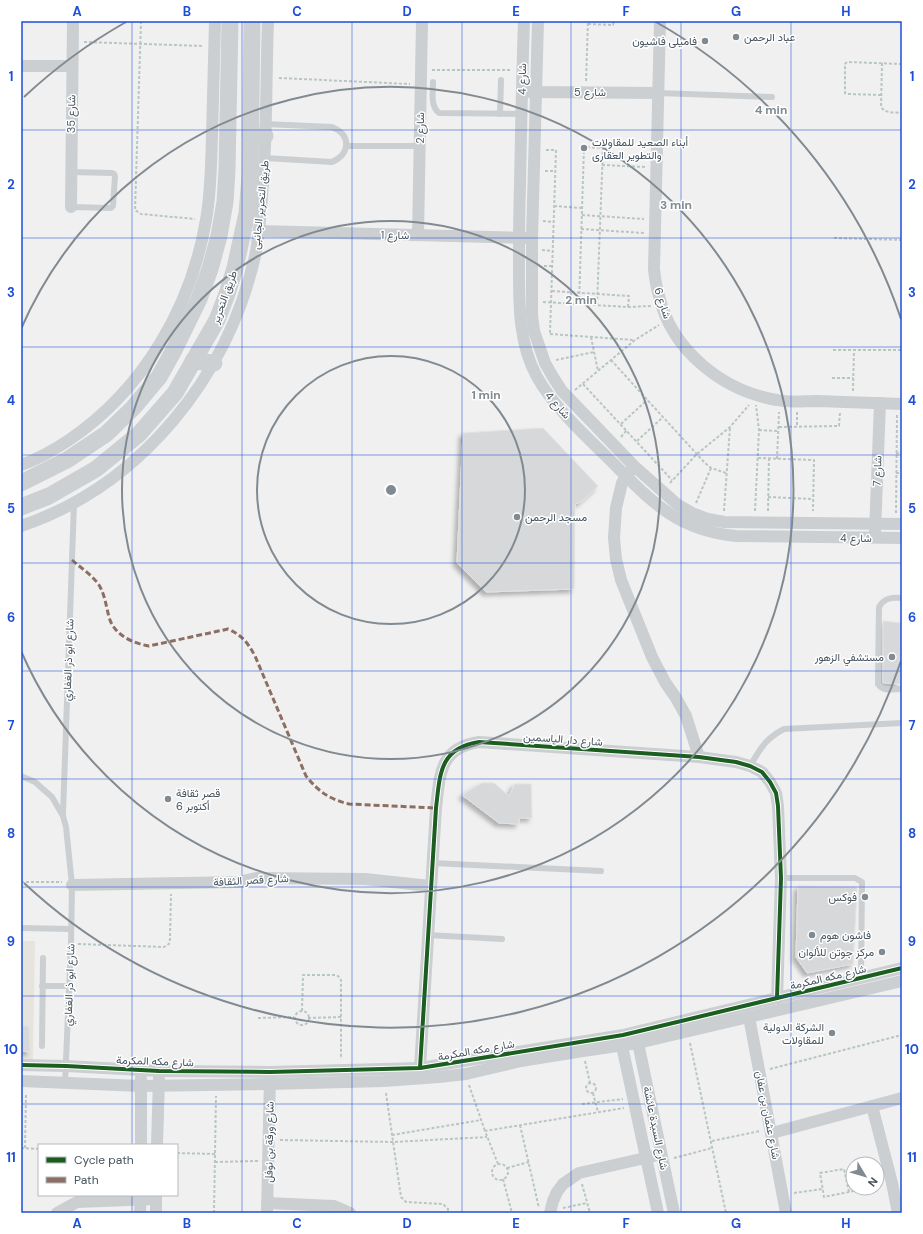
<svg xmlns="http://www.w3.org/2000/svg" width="923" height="1234" viewBox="0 0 923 1234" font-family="'DM Sans',Vazirmatn,sans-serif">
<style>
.commercial{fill:#e6e4dd}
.building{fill:#d7d8da;stroke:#e2e2e3;filter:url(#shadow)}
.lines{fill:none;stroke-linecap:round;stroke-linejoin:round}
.path{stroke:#b8c6c1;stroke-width:2;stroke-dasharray:3 2;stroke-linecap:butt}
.lane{stroke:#cbcfd1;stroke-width:6}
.street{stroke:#cbcfd1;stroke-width:12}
.secondary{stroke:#ccd0d3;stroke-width:17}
.quiet{stroke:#8d6e63;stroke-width:3;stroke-dasharray:6 3;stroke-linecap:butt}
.cycleway-casing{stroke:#fff;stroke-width:6}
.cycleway{stroke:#1b5e20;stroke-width:4}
.grid{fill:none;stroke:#1d4ed8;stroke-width:1;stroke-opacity:0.55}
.ring{fill:none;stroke:#818a91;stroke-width:2}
.poi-dot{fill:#818a91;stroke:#fff;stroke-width:1.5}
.labels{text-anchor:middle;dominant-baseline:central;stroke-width:3;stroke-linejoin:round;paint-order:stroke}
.poi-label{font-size:11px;fill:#45535e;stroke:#fff;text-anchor:start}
.street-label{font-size:11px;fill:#45535e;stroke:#fff}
.centre{fill:#818a91;stroke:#fff;stroke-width:2}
.ring-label{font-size:12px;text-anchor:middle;font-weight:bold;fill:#818a91;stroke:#fff;stroke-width:3;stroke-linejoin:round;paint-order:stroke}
.neatline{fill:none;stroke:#1d4ed8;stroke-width:1.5}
.grid-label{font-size:13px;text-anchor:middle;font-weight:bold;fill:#1d4ed8}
</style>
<defs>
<filter id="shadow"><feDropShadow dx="-3.5" dy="3.5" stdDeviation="2" flood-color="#0004"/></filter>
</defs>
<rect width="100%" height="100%" fill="#f1f0f0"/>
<polygon class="commercial" points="21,941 35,941 33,1060 21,1060"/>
<g class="building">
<polygon points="543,428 598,486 581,502 575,504 574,589 486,592 457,563 463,433"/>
<polygon points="883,621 902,623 902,664 901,664 900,684 883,683"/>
<polygon points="482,783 494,783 509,796 515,784 531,784 532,818 519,818 519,824 499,823 462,795"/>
<polygon points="798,886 857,887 853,964 807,973 796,957"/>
<polygon points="21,1026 29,1026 30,1052 21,1051"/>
</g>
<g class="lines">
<g class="path">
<polyline points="141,21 135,210 141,214 195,219"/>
<polyline points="588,24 613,25 614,21"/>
<polyline points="84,42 203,46"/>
<path d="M882 63 881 107C886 114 895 112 902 113"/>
<polyline points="432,70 511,70"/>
<polyline points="279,78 410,84"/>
<polyline points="586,81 588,21"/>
<polyline points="881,95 847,94 845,93 845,64 847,62 902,64"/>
<polyline points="546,150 556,150 550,334"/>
<polyline points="602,165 645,167"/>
<polyline points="545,171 556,171"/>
<polyline points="554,206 582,208"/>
<polyline points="582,215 644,219"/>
<polyline points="543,221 554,222"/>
<polyline points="581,229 644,233"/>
<polyline points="834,238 902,240"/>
<polyline points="542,250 553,251"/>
<polyline points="544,266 552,266"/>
<polyline points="552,291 629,296 628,307"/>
<polyline points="543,302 628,307 651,306"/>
<polyline points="579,304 584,147 603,148 597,305"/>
<polyline points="550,334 634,340"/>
<polyline points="591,337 598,371"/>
<polyline points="833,350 902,350"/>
<polyline points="556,360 594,352"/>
<polyline points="611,360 704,462 711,468 726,473"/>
<polyline points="832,378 853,378"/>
<polyline points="583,384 672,480"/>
<polyline points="575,390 635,340 659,325"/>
<polyline points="853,391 854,351"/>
<polyline points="797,412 797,427"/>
<polyline points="621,424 647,400"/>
<polyline points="779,427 839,426 840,412"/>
<polyline points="759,430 778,431"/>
<polyline points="621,437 627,430"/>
<polyline points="637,441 663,417"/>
<polyline points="896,453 902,454"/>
<polyline points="758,458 814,460 813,511"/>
<polyline points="777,459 779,412"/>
<polyline points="896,473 902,473"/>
<polyline points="670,483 697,454 730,427 749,405"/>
<polyline points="768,497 813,499"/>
<polyline points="696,503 711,468"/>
<polyline points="724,511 730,427"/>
<polyline points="755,511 759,430 756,405"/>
<polyline points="768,511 769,458"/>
<polyline points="896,513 897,415"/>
<polyline points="21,882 62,882"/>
<polyline points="78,944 164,947 169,944 170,939 171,894"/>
<polyline points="302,1011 303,975 335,975 338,976 341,980 341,1059"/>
<circle cx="302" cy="1018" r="7"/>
<polyline points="258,1018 294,1017"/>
<polyline points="308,1018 341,1017"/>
<polyline points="690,1043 726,1213"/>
<polyline points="585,1061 590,1083"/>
<polyline points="770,1069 902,1035"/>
<circle cx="591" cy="1088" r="5"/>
<polyline points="469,1085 485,1131"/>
<polyline points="386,1093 401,1197 406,1202 443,1204 448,1209 448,1213"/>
<polyline points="593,1093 598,1112"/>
<polyline points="582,1104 623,1099"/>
<polyline points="520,1125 539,1208"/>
<polyline points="392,1135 481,1120"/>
<polyline points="280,1140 393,1142 487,1137"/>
<polyline points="712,1141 760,1131"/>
<polyline points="21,1148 39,1149"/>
<polyline points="25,1148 26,1093"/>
<polyline points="177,1153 215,1154"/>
<polyline points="674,1158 712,1148"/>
<polyline points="215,1162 258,1161"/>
<circle cx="500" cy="1172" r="8"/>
<polyline points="498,1164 485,1131 624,1108"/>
<polyline points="507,1168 529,1162"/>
<polyline points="503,1179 512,1213"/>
<polyline points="582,1184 590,1213"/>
<polyline points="849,1192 844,1169 820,1173 824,1197 868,1188"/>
<polyline points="794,1193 822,1189"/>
<polyline points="563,1208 587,1203"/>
<polyline points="214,1213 216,1096"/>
</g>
<g class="lane">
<path d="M433 82C433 92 430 106 439 113L522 114"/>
<polyline points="658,93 772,97"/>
<polyline points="500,114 501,80"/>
<polyline points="346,146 420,146"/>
<path d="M265 158 332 162C351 153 351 135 332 127L265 124"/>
<polyline points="71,172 112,173 114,174 115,176 113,206 111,208 71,207"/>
<path d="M902 598C892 597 884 598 879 607L878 684C883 692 893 689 902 689"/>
<path d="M750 766C761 748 765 739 784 729L902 723"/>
<polyline points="21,776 35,782 52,797 63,816 66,827 72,885 71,944 65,1083"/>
<polyline points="63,814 74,503"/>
<polyline points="432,863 601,871"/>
<polyline points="781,878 855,878 862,882 861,978"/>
<polyline points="21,928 71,929"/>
<polyline points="428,935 502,939"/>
<polyline points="42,986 69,986"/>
<polyline points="42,1046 43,958"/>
</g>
<g class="street">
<path d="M524 21C522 76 521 131 520 186 519 214 519 242 519 271 519 307 519 344 537 377 555 409 589 439 615 465 654 504 678 530 736 536L902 538"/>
<polyline points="538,21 532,238 532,315 534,331 545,363 553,377 562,391 634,466 678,505 692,513 708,519 724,522 902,524"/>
<path d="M660 21 654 269C655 278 656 287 659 296 672 351 723 391 777 400 790 403 804 401 817 401 845 402 874 403 902 404"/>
<polyline points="21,66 72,66"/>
<polyline points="529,92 658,93"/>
<polyline points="71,207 73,21"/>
<polyline points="259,231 526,238"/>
<polyline points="418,235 422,21"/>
<path d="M21 465C38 459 54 450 69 440 143 390 191 308 206 220 211 193 211 164 212 136 213 98 214 59 215 21"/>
<polyline points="631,470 626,476 622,483 616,508 614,538 616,559 621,580 652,657 665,682 676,698 686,716 699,757"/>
<path d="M21 526C140 486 228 377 255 256 260 232 261 207 263 183 267 129 266 75 268 21"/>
<polyline points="875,532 880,403"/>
<polyline points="72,885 238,882 256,878 365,879 430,886"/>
<polyline points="749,1017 786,1213"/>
<polyline points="638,1043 674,1213"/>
<polyline points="622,1046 658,1213"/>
<polyline points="21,1065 66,1066 159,1071 270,1072 420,1068 623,1035 902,968"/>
<path d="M420 1068 436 808C440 775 439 748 479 742L699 757 736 762 750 766 762 772 770 782 776 793 778 806 781 878 777 998"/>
<polyline points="21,1081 141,1086 270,1084 384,1081 439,1077 466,1074 521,1061 583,1051 638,1043 902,981"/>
<polyline points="872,1106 892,1183 898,1213"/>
<polyline points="772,1133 902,1098"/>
<polyline points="141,1145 141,1078"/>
<polyline points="157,1145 159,1078"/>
<polyline points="267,1203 334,1206 350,1213"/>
<polyline points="57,1213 77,1202 156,1199"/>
<polyline points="140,1213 141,1195"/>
<polyline points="156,1213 156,1195"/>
<polyline points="267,1213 270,1077"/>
<polyline points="550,1213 553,1201 557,1192 563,1184 579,1173 654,1156"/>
</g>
<g class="secondary">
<polyline points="250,136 265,136"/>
<polyline points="193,361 214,363"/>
<polyline points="21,483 67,460 106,434 133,408 159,377 174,350 199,299 210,269 219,236 225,202 227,170 230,21"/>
<polyline points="21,507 49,496 96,469 139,434 175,393 217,320 227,294 235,268 247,213 250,177 252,21"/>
</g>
<path class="quiet" d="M72 560C81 568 92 575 99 585 105 595 106 606 109 617 114 635 132 643 149 646L228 629C242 635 248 643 255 656L306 776C319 792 329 799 349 804L436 808"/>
<g class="cycleway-casing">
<g id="cycleway">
<polyline points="21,1065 66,1066 159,1071 270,1072 420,1068 623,1035 902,968"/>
<path d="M420 1068 436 808C440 775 439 748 479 742L699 757 736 762 750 766 762 772 770 782 776 793 778 806 781 878 777 998"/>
</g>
</g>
<use href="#cycleway" class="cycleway"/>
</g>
<path class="grid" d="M132 21V1145M242 21V1213M352 21V1213M462 21V1213M571 21V1213M681 21V1213M791 21V1213M21 130H902M21 238H902M21 347H902M21 455H902M21 563H902M21 671H902M21 779H902M21 887H902M21 996H902M21 1104H902M132 1195V1213"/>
<g class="ring">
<circle cx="391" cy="490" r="134"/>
<circle cx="391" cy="490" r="269"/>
<path d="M21 329A403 403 0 1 1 21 651"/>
<path d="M901 661A538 538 0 0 1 24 883M24 97A538 538 0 0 1 126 22M656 22A538 538 0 0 1 901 319"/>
</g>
<g class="poi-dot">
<circle cx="736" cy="37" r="4"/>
<circle cx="705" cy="41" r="4"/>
<circle cx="584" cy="148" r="4"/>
<circle cx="517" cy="517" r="4"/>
<circle cx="892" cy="657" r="4"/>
<circle cx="168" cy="799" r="4"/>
<circle cx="865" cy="897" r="4"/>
<circle cx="812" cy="935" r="4"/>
<circle cx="882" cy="952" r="4"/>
<circle cx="832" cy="1033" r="4"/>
</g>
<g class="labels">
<g class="poi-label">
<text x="744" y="37">عباد الرحمن</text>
<text x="697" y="41" text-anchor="end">فاميلى فاشيون</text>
<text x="592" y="142">أبناء الصعيد للمقاولات<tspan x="592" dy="13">والتطوير العقارى</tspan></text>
<text x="525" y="517">مسجد الرحمن</text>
<text x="884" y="657" text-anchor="end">مستشفي الزهور</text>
<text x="176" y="793">قصر ثقافة<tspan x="176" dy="13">6 أكتوبر</tspan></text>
<text x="857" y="897" text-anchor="end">فوكس</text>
<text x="820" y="935">فاشون هوم</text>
<text x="874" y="952" text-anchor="end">مركز جوتن للألوان</text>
<text x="824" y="1027" text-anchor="end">الشركة الدولية<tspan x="824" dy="13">للمقاولات</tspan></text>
</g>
<g class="street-label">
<text transform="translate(522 79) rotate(-89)">شارع 4</text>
<text x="590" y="92">شارع 5</text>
<text transform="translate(71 114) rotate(-89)">شارع 35</text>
<text transform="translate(420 128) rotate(-89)">شارع 2</text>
<text transform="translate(260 205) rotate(-84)">طريق التحرير الجانبى</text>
<text transform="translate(395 235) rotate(1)">شارع 1</text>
<text transform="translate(224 297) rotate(-70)">طريق التحرير</text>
<text transform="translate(663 303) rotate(72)">شارع 6</text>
<text transform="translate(558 405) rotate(49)">شارع 4</text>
<text transform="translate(877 471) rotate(-88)">شارع 7</text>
<text transform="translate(856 538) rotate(1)">شارع 4</text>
<text transform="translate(68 660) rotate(-88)">شارع ابو ذر الغفاري</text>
<text transform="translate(563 739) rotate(4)">شارع دار الياسمين</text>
<text transform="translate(251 880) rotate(-3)">شارع قصر الثقافة</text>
<text transform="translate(828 977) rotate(-13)">شارع مكه المكرمة</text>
<text transform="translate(69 985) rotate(-88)">شارع ابو ذر الغفاري</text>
<text transform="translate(476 1050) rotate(-10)">شارع مكه المكرمة</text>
<text transform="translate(155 1061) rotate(2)">شارع مكه المكرمة</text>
<text transform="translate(768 1115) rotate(79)">شارع عثمان بن عفان</text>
<text transform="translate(656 1128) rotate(78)">شارع السيدة عائشة</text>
<text transform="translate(269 1142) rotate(-89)">شارع ورقة بن نوفل</text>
</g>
</g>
<circle cx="391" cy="490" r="6" class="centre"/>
<g class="ring-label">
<text x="771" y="114">4 min</text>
<text x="676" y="209">3 min</text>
<text x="581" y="304">2 min</text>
<text x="486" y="399">1 min</text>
</g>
<rect width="923" height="1234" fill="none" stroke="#ffffff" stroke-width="44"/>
<rect x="38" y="1144" width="140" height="52" fill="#ffffff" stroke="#b5babf"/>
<rect x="46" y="1157" width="20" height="6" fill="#1b5e20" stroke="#b5babf"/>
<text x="74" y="1164" font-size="12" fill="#45535e">Cycle path</text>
<rect x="46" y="1177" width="20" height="6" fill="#8d6e63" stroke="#b5babf"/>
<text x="74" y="1184" font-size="12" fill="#45535e">Path</text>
<g transform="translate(865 1176) rotate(128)"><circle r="19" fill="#ffffff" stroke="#b5babf"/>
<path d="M0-3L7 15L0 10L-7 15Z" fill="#818a91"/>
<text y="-6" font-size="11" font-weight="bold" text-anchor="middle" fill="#45535e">N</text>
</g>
<rect x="22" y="22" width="879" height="1190" class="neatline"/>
<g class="grid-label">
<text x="77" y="16">A</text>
<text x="187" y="16">B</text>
<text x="297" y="16">C</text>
<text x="407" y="16">D</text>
<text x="516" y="16">E</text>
<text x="626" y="16">F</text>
<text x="736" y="16">G</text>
<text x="846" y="16">H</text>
<text x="11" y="81">1</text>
<text x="912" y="81">1</text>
<text x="11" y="189">2</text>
<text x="912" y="189">2</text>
<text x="11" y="297">3</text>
<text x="912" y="297">3</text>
<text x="11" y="405">4</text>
<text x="912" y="405">4</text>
<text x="11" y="513">5</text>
<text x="912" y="513">5</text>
<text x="11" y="622">6</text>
<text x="912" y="622">6</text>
<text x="11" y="730">7</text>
<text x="912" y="730">7</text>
<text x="11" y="838">8</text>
<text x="912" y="838">8</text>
<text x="11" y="946">9</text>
<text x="912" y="946">9</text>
<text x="11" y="1054">10</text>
<text x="912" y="1054">10</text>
<text x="11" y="1162">11</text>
<text x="912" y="1162">11</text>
<text x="77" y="1228">A</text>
<text x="187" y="1228">B</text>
<text x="297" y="1228">C</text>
<text x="407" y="1228">D</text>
<text x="516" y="1228">E</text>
<text x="626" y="1228">F</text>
<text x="736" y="1228">G</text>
<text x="846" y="1228">H</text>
</g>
</svg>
